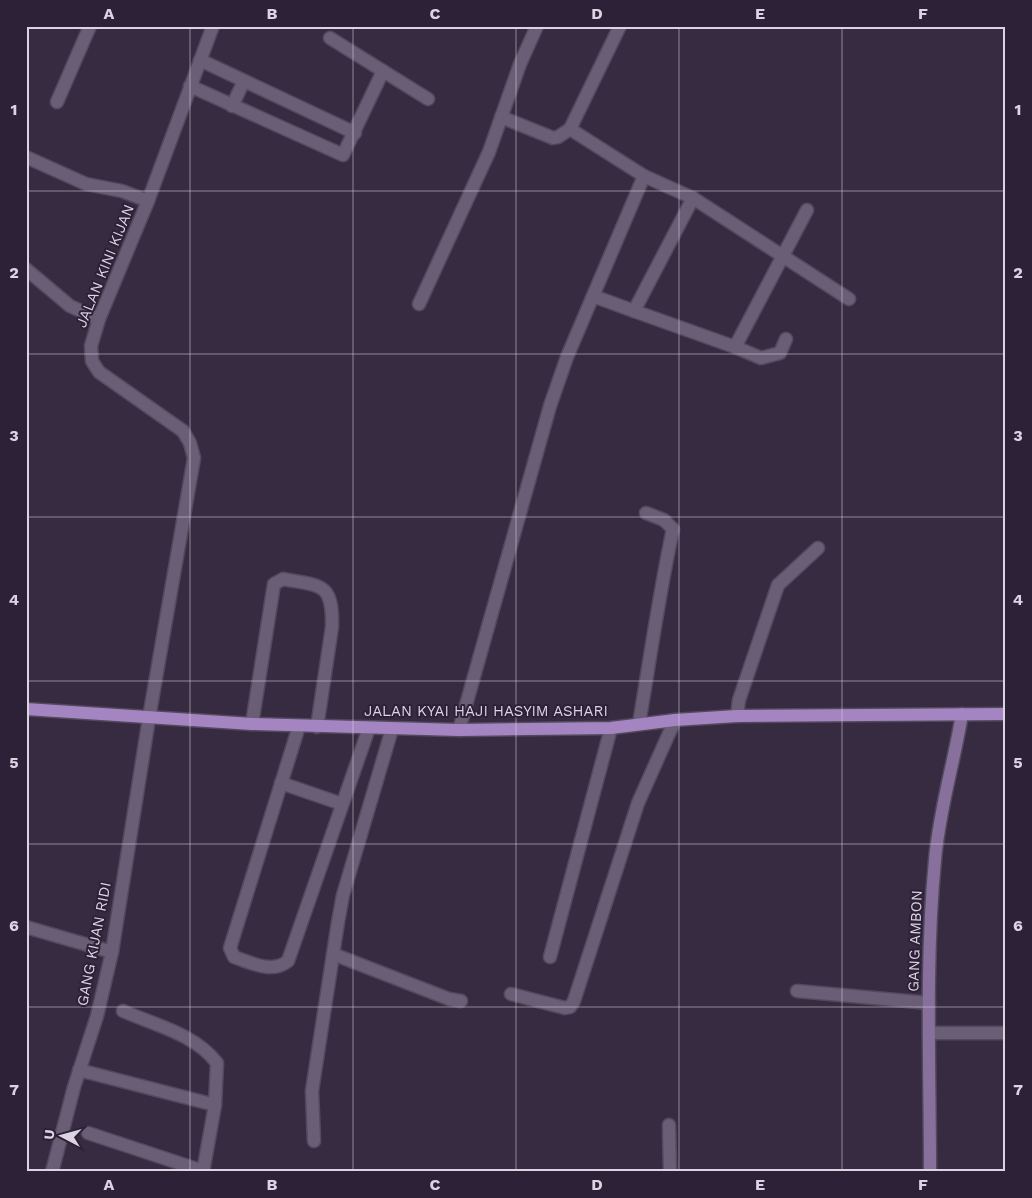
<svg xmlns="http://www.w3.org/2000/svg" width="1032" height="1198" viewBox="0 0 1032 1198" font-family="'Work Sans',sans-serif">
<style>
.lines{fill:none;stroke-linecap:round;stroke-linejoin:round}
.lane-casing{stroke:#53495c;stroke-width:15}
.street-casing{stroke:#53495c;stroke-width:15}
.secondary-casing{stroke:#53495c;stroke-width:15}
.primary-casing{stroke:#53495c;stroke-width:15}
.lane{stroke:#6a5d76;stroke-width:12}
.street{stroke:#6a5d76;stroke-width:12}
.secondary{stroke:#87719c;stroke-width:12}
.primary{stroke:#a485c1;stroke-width:12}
.grid{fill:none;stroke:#dbd4e3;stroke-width:1;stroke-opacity:0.55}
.labels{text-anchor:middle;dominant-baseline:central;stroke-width:4;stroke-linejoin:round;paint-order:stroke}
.street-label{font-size:15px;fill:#dbd4e3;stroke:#2d2137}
.neatline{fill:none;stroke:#dbd4e3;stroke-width:2}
.grid-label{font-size:16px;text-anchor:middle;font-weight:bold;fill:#dbd4e3}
</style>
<rect width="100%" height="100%" fill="#372b42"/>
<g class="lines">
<g class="lane-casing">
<g id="lane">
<path d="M252 724 274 584 283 579C321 586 333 582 332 627L317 727"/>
<path d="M639 724C650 659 659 594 673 529L664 520 646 513"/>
<path d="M299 726 230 948 234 957C252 963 272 974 288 961L369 728"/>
<polyline points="281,783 342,804"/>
<polyline points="333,954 449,999 461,1001"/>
<polyline points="550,957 611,728"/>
<polyline points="797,991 929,1003"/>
<polyline points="511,994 565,1008 570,1007 574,1001 638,803 675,720"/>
<path d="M123 1011C155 1025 195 1034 217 1063L215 1105 203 1172"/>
<polyline points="79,1070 215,1105"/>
<polyline points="88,1133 203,1171"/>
<polyline points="314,1141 312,1091 338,922 343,895 392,729"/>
</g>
</g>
<g class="street-casing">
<g id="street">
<polyline points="330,38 428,99"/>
<polyline points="200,60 355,133"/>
<polyline points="190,86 343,155 383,71"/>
<polyline points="57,102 90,26"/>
<polyline points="232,106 244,81"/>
<polyline points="501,117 553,138 558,137 570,129"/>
<polyline points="26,157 86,184 122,191 148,201"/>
<polyline points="644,176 693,198 849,299"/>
<polyline points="26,269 70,306 99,319"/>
<polyline points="593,296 634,311 693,198"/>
<polyline points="419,304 489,152 520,64 537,26"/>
<polyline points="634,311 735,347 761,358 780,353 786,339"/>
<polyline points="735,347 807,210"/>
<polyline points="737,716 739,700 778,585 818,548"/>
<polyline points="459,730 550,406 567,357 644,176 570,129 620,26"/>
<polyline points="26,927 112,952"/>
<polyline points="929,1033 1006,1033"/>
<polyline points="669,1125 670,1172"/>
<polyline points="52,1172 74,1087 97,1016 112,952 149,718 194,458 190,443 183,431 99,372 92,361 91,346 99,319 148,201 213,26"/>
</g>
</g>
<g class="secondary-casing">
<path id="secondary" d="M930 1172C930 1068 925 963 935 860 939 811 954 763 962 714"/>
</g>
<g class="primary-casing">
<polyline id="primary" points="26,709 252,724 459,730 611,728 675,720 737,716 1006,714"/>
</g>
<use href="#lane" class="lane"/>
<use href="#street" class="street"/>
<use href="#secondary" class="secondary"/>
<use href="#primary" class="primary"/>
</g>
<path class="grid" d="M190 26V1172M353 26V1172M516 26V1172M679 26V1172M842 26V1172M26 191H1006M26 354H1006M26 517H1006M26 681H1006M26 844H1006M26 1007H1006"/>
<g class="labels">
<g class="street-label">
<text transform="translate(105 266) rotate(-68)">JALAN KINI KIJAN</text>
<text x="486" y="711">JALAN KYAI HAJI HASYIM ASHARI</text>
<text transform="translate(915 941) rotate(-88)">GANG AMBON</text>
<text transform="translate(94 944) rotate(-79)">GANG KIJAN RIDI</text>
</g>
</g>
<rect width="1032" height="1198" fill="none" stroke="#2d2137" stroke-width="55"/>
<g transform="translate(62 1136) rotate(276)" stroke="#2d2137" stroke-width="4" paint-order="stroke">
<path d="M0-4L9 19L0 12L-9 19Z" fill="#dbd4e3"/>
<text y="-8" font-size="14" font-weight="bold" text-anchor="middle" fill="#dbd4e3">U</text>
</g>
<rect x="28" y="28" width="976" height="1142" class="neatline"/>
<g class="grid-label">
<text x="109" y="19">A</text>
<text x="272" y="19">B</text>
<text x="435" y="19">C</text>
<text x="597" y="19">D</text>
<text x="760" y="19">E</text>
<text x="923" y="19">F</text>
<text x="14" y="115">1</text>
<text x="1018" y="115">1</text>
<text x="14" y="278">2</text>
<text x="1018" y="278">2</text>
<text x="14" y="441">3</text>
<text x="1018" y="441">3</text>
<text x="14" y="605">4</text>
<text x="1018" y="605">4</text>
<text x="14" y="768">5</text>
<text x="1018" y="768">5</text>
<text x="14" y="931">6</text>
<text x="1018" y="931">6</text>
<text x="14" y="1095">7</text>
<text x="1018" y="1095">7</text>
<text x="109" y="1190">A</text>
<text x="272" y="1190">B</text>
<text x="435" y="1190">C</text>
<text x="597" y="1190">D</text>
<text x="760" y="1190">E</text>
<text x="923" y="1190">F</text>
</g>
</svg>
